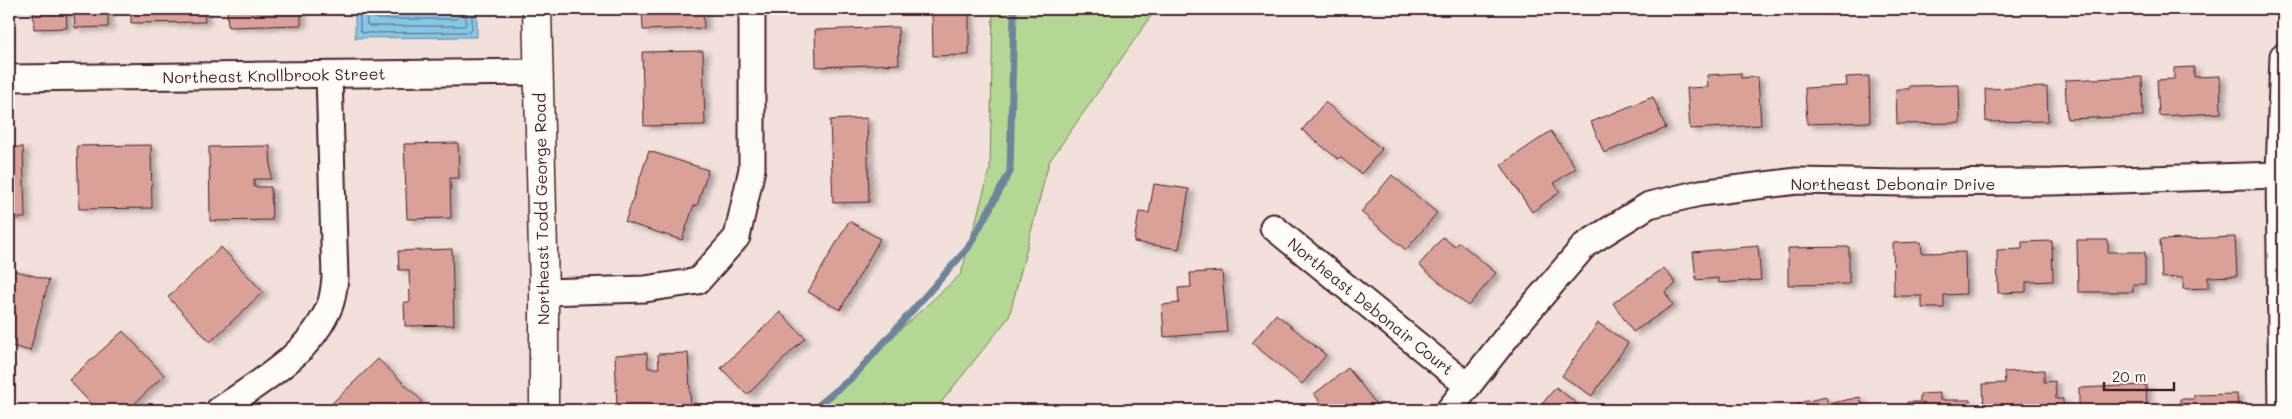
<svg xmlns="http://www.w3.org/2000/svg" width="2292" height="419" viewBox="0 0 2292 419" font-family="Mali,sans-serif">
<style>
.green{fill:#b4d893;stroke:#7f7c5f}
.water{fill:#85c8e6;stroke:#6d849b}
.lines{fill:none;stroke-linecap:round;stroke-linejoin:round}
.shore{stroke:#626376;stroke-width:1}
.stream{stroke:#6d849b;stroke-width:7}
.building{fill:#daa199;stroke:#4a1f2b;filter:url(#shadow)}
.street-casing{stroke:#4a1f2b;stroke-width:29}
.secondary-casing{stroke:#4a1f2b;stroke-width:31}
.street{stroke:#fdfcf7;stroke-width:25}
.secondary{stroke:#fdfcf7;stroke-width:28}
.labels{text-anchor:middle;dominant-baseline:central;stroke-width:4;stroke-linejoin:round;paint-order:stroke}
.street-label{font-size:16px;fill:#4a1f2b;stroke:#fdfcf7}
</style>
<defs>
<filter id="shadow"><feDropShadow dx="5.5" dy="3" stdDeviation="2.5" flood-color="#0004"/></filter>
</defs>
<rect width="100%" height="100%" fill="#f2e1db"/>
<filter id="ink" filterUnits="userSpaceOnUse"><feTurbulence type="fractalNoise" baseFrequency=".02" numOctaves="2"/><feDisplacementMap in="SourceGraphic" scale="10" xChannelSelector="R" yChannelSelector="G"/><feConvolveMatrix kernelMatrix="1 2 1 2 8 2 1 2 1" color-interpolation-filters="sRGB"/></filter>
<g filter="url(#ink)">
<polygon class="green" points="993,9 1156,9 1049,162 1009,317 935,410 812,410 961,274 990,169"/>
<polygon class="water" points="355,9 477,9 477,37 355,38"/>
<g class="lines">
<g class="shore">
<polyline points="360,9 360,30 363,33 470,32 472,30 472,9"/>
<polyline points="366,9 367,24 369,26 464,26 466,24 466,9"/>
<polyline points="374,9 374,17 377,19 456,19 458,17 459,9"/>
</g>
<polyline class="stream" points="813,410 855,375 968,248 1010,172 1014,9"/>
</g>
<g class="building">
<polygon points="33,9 108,9 108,27 75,28 74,12 66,12 67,28 34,29"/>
<polygon points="131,9 204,9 205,22 131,23"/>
<polygon points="227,9 301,9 301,25 228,27"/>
<polygon points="642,9 703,9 704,28 643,30"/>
<polygon points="932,9 969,9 969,55 933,56"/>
<polygon points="898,27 899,64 816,67 815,30"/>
<polygon points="703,51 705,125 644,126 642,52"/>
<polygon points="2194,67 2194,77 2220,76 2221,113 2159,116 2157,80 2174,79 2174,68"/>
<polygon points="1741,73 1741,78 1758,77 1761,125 1690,129 1687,88 1708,87 1707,75"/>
<polygon points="1869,76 1870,122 1807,124 1805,88 1847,86 1846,77"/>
<polygon points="2142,77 2143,116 2067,119 2065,80"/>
<polygon points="1959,85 1960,123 1897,124 1896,89 1909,89 1909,86"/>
<polygon points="2047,87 2048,121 1986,122 1985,89"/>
<polygon points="1653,97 1666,128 1604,153 1591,122"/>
<polygon points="1325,102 1382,149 1361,174 1340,157 1338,159 1302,130"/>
<polygon points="867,118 869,202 833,203 830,120"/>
<polygon points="1551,131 1576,168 1554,183 1560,192 1532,212 1501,165"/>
<polygon points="458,143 459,178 450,178 451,218 407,219 404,144"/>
<polygon points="151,145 152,208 79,209 77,146"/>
<polygon points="270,146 271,179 254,179 254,187 271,187 272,220 210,221 209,147"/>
<polygon points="9,147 23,147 25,218 9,218"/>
<polygon points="649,151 708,170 697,206 694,205 682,240 625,222"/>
<polygon points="1392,175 1437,213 1406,250 1361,212"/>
<polygon points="1154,184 1189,189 1179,249 1134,242 1139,212 1149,213"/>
<polygon points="849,221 880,239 840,310 808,292"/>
<polygon points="1443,237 1455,247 1459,242 1496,273 1468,306 1419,265"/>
<polygon points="2235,237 2237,276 2208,277 2208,288 2183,289 2183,277 2162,278 2160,240"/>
<polygon points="2077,240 2108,240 2108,252 2145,252 2145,284 2133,284 2133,292 2078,292"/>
<polygon points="2052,241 2053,281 2026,282 2026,292 1998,293 1997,250 2022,249 2022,242"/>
<polygon points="1921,242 1922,253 1965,252 1966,294 1944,295 1944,308 1922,308 1922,296 1894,296 1893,243"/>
<polygon points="1758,246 1761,280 1719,283 1718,278 1696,280 1693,252"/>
<polygon points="221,247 263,292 210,342 168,297"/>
<polygon points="1849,247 1849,284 1788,285 1788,248"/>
<polygon points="452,249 454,325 405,326 404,302 410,302 409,270 399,270 398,251"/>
<polygon points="1664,268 1676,284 1665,292 1673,305 1633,332 1613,303"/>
<polygon points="9,269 49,280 30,351 9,345"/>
<polygon points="1222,271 1227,332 1164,337 1162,305 1179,303 1178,288 1191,287 1190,273"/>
<polygon points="780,312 805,338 747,395 721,368"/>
<polygon points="1276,314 1326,355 1302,384 1252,343"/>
<polygon points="1598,323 1628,343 1592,396 1562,376"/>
<polygon points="123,331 164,375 128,410 97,410 69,380"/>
<polygon points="647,353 648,368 659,368 658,354 688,353 691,410 617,410 615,355"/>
<polygon points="378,359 422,401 413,410 325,410"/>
<polygon points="1348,368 1381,410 1327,410 1314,394"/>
<polygon points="2044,370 2044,382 2055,381 2056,399 2063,399 2063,410 1984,410 1983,384 2005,383 2004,372"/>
<polygon points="2146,385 2147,410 2079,410 2079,388"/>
<polygon points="1556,387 1582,408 1580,410 1537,410"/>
<polygon points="1940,393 1940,400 1970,400 1970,410 1907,410 1907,402 1920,402 1920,394"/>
<polygon points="2237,394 2238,410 2180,410 2180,399 2194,399 2194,395"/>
<polygon points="1826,397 1828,404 1860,397 1863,410 1799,410 1798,403"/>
</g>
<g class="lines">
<g class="street-casing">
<g id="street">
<polyline points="9,78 539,72"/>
<polyline points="1273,227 1468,386"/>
<polyline points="544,292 645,289 698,281 737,237 752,169 752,9"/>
<path d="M219 410C261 381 310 355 330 305 333 297 334 287 335 278L329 75"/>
<polyline points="1449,410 1513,329 1585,245 1649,205 1700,193 1797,181 1904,183 2052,182 2279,175"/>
<polyline points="2282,410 2279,175 2283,56"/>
</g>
</g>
<g class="secondary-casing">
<polyline id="secondary" points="537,9 544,292 544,410"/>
</g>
<use href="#street" class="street"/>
<use href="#secondary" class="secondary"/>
</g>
</g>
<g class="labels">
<g class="street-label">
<text transform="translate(274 75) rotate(-1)">Northeast Knollbrook Street</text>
<text x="1893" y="183">Northeast Debonair Drive</text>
<text transform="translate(541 209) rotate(-91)">Northeast Todd George Road</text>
<text transform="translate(1371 306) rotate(39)">Northeast Debonair Court</text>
</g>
</g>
<rect width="2292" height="419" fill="none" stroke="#fdfcf7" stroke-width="30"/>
<rect x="15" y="15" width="2262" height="389" fill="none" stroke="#4a1f2b" stroke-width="2" filter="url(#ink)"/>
<path d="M2104 382v8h70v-8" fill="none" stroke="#4a1f2b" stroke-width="2.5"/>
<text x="2112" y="382" font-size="15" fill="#4a1f2b" stroke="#fdfcf7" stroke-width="4" paint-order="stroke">20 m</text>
</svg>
